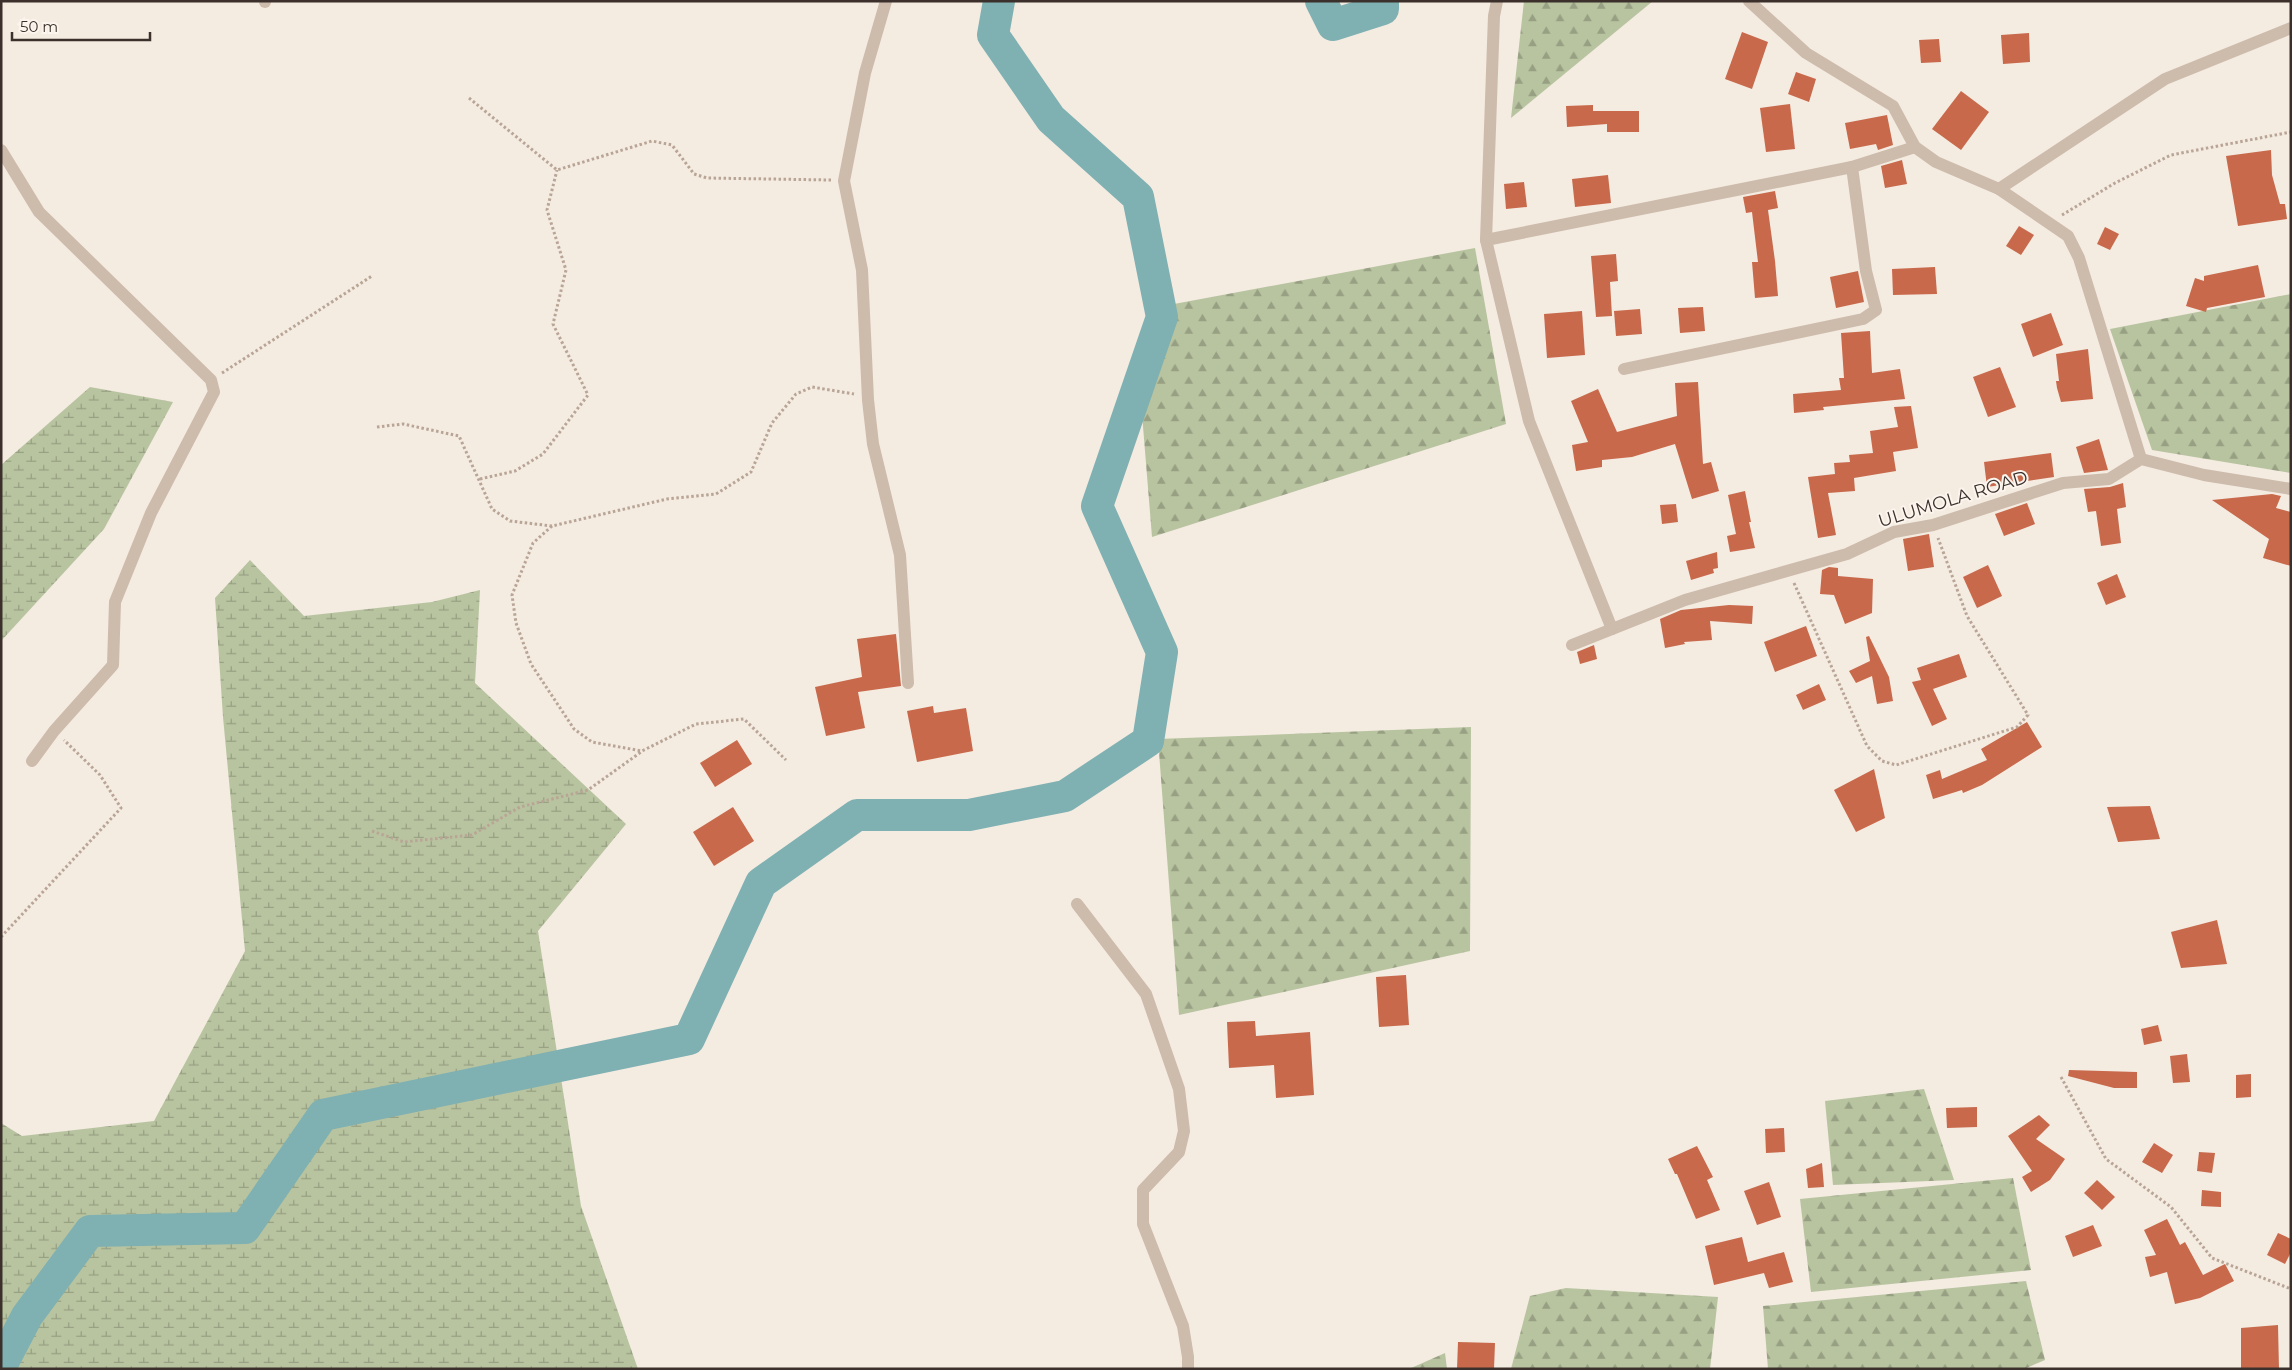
<svg xmlns="http://www.w3.org/2000/svg" width="2292" height="1370" viewBox="0 0 2292 1370" font-family="Montserrat,sans-serif">
<style>
.forest{fill:url(#forest-firs)}
.wetland{fill:url(#wetland-marsh)}
.lines{fill:none;stroke-linecap:round;stroke-linejoin:round}
.river{stroke:#7fb0b2;stroke-width:32}
.building{fill:#c8694b}
.path{stroke:#b9a596;stroke-width:3;stroke-dasharray:2.5 2.5;stroke-linecap:butt}
.minor{stroke:#cdbbac;stroke-width:12}
.labels{text-anchor:middle;dominant-baseline:central;stroke-width:4;stroke-linejoin:round;paint-order:stroke}
.street-label{font-size:18px;fill:#3b302b;stroke:#fbf5ee}
</style>
<defs>
<pattern id="forest-firs" width="22" height="20" patternUnits="userSpaceOnUse" patternTransform="scale(1.25)"><rect width="22" height="20" fill="#b8c4a0"/><path d="M5 1l3.5 6h-7zM16 11l3.5 6h-7z" fill="#97a083"/></pattern>
<pattern id="wetland-marsh" width="20" height="14" patternUnits="userSpaceOnUse" patternTransform="scale(1.25)"><rect width="20" height="14" fill="#b8c4a0"/><path d="M1 5h8M5 5V1M11 12h8M15 12V8" fill="none" stroke="#97a083"/></pattern>
</defs>
<rect width="100%" height="100%" fill="#f4ebe1"/>
<g class="forest">
<polygon points="1524,1 1653,1 1511,118"/>
<polygon points="1475,248 1506,424 1152,537 1142,414 1174,304"/>
<polygon points="2291,294 2291,473 2152,450 2110,329"/>
<polygon points="1471,727 1470,951 1179,1015 1158,739"/>
<polygon points="1924,1089 1954,1180 1833,1185 1825,1101"/>
<polygon points="2013,1178 2031,1270 1811,1292 1800,1199"/>
<polygon points="2026,1281 2045,1360 2024,1369 1768,1369 1763,1306"/>
<polygon points="1566,1288 1718,1297 1710,1369 1511,1369 1530,1296"/>
<polygon points="1445,1353 1447,1369 1409,1369"/>
</g>
<g class="wetland">
<polygon points="90,387 173,402 104,529 1,641 1,465"/>
<polygon points="250,560 304,616 432,602 480,590 475,683 626,824 538,931 581,1206 638,1369 1,1369 1,1123 22,1136 154,1121 245,951 223,717 215,598"/>
</g>
<g class="lines">
<g class="river">
<polyline points="1321,1 1333,25 1383,9 1383,1"/>
<polyline points="1,1366 27,1316 90,1231 245,1228 323,1115 689,1039 761,883 857,815 969,815 1065,796 1148,741 1162,652 1097,506 1162,317 1138,197 1051,119 993,35 999,1"/>
</g>
</g>
<g class="building">
<polygon points="1742,32 1768,42 1752,89 1725,79"/>
<polygon points="2029,33 2030,62 2003,64 2001,35"/>
<polygon points="1939,39 1941,62 1921,63 1919,40"/>
<polygon points="1796,72 1816,79 1809,102 1788,94"/>
<polygon points="1961,91 1989,112 1961,150 1932,129"/>
<polygon points="1790,104 1795,149 1766,152 1760,108"/>
<polygon points="1593,105 1593,111 1639,111 1639,132 1607,132 1607,124 1567,127 1566,106"/>
<polygon points="1887,115 1893,145 1878,150 1876,144 1850,149 1845,123"/>
<polygon points="2271,150 2272,175 2280,204 2285,204 2287,219 2238,226 2226,156"/>
<polygon points="1902,160 1907,184 1885,188 1881,166"/>
<polygon points="1608,175 1611,203 1575,207 1572,179"/>
<polygon points="1524,182 1527,207 1506,209 1504,184"/>
<polygon points="1775,191 1778,208 1768,210 1775,261 1778,296 1755,298 1752,262 1758,262 1752,212 1746,213 1743,197"/>
<polygon points="2019,226 2034,235 2021,255 2006,246"/>
<polygon points="2105,227 2119,234 2110,250 2097,244"/>
<polygon points="1616,254 1618,281 1610,282 1612,316 1596,317 1591,256"/>
<polygon points="2258,265 2265,297 2207,308 2206,312 2186,306 2195,278 2204,281 2204,276"/>
<polygon points="1935,267 1937,294 1893,295 1892,269"/>
<polygon points="1858,271 1864,302 1836,308 1830,277"/>
<polygon points="1703,307 1705,331 1680,333 1678,308"/>
<polygon points="1640,309 1642,334 1616,336 1614,311"/>
<polygon points="1582,311 1585,355 1547,358 1544,314"/>
<polygon points="2051,313 2063,345 2033,357 2021,324"/>
<polygon points="1870,331 1872,373 1900,369 1905,399 1823,407 1824,410 1794,413 1793,394 1841,390 1839,378 1844,378 1841,333"/>
<polygon points="2088,349 2093,399 2061,402 2057,388 2056,381 2059,381 2056,354"/>
<polygon points="2000,367 2016,407 1988,417 1973,377"/>
<polygon points="1698,382 1703,464 1711,462 1719,491 1692,499 1675,444 1632,457 1602,460 1602,467 1576,471 1572,445 1588,442 1571,401 1598,389 1617,432 1677,416 1675,383"/>
<polygon points="1911,406 1918,448 1893,452 1896,471 1854,478 1855,491 1828,493 1836,535 1818,538 1808,477 1835,474 1834,463 1850,462 1849,455 1873,453 1870,431 1898,427 1894,407"/>
<polygon points="2099,439 2108,470 2084,473 2076,447"/>
<polygon points="2051,453 2054,477 1987,487 1984,462"/>
<polygon points="2123,483 2126,507 2117,509 2121,543 2101,546 2096,511 2088,512 2084,489 2110,487"/>
<polygon points="1745,491 1751,522 1749,522 1755,548 1730,552 1727,536 1736,534 1728,495"/>
<polygon points="2272,494 2281,496 2276,508 2291,512 2291,566 2263,558 2269,539 2212,500"/>
<polygon points="2027,503 2035,524 2004,536 1995,514"/>
<polygon points="1676,504 1678,522 1662,524 1660,505"/>
<polygon points="1929,534 1934,567 1908,571 1903,539"/>
<polygon points="1717,552 1718,568 1713,569 1714,573 1691,580 1686,561"/>
<polygon points="1988,565 2002,596 1977,608 1963,577"/>
<polygon points="1829,567 1838,568 1838,576 1873,579 1872,613 1845,624 1834,595 1820,594 1822,570"/>
<polygon points="2117,574 2126,597 2106,605 2097,583"/>
<polygon points="1729,605 1753,606 1752,624 1710,621 1712,640 1684,642 1685,644 1665,648 1660,619 1681,610"/>
<polygon points="1806,626 1817,656 1775,672 1764,642"/>
<polygon points="896,634 901,686 858,692 865,728 826,736 815,687 862,677 857,639"/>
<polygon points="1869,636 1889,677 1893,701 1877,704 1872,676 1856,683 1849,671 1870,661 1866,637"/>
<polygon points="1594,645 1597,659 1580,664 1577,652"/>
<polygon points="1959,654 1967,677 1933,689 1947,719 1932,726 1912,682 1921,680 1917,668"/>
<polygon points="1819,684 1826,700 1803,710 1796,695"/>
<polygon points="933,706 934,713 966,708 973,751 917,762 907,711"/>
<polygon points="2027,722 2042,747 1982,785 1963,793 1962,790 1933,799 1926,775 1940,770 1942,779 1987,760 1981,749"/>
<polygon points="737,740 752,764 715,787 700,763"/>
<polygon points="1874,769 1885,818 1856,832 1834,790"/>
<polygon points="2150,806 2160,839 2118,842 2107,807"/>
<polygon points="733,807 754,841 714,866 693,832"/>
<polygon points="2217,920 2227,964 2181,968 2171,932"/>
<polygon points="1406,975 1409,1025 1379,1027 1376,977"/>
<polygon points="1255,1021 1256,1036 1310,1032 1314,1095 1276,1098 1274,1065 1229,1068 1227,1022"/>
<polygon points="2158,1025 2162,1041 2144,1045 2141,1029"/>
<polygon points="2187,1054 2190,1082 2173,1083 2170,1056"/>
<polygon points="2069,1070 2137,1072 2137,1088 2114,1088 2068,1076"/>
<polygon points="2251,1074 2251,1097 2236,1098 2236,1075"/>
<polygon points="1977,1107 1977,1127 1947,1128 1946,1108"/>
<polygon points="2039,1115 2050,1125 2036,1139 2065,1159 2050,1180 2031,1192 2022,1177 2032,1171 2008,1136"/>
<polygon points="1784,1128 1785,1152 1766,1153 1765,1129"/>
<polygon points="2154,1143 2173,1155 2162,1173 2142,1162"/>
<polygon points="1697,1146 1713,1177 1707,1180 1720,1210 1696,1219 1677,1174 1675,1174 1668,1159"/>
<polygon points="2199,1152 2215,1153 2212,1173 2197,1171"/>
<polygon points="1822,1163 1824,1187 1808,1188 1806,1169"/>
<polygon points="2097,1180 2115,1197 2102,1210 2084,1193"/>
<polygon points="1769,1182 1781,1217 1757,1225 1744,1191"/>
<polygon points="2202,1190 2221,1192 2221,1207 2201,1206"/>
<polygon points="2167,1219 2180,1245 2185,1242 2203,1275 2225,1264 2234,1281 2200,1298 2175,1304 2167,1272 2150,1277 2145,1257 2156,1255 2144,1230"/>
<polygon points="2093,1225 2102,1246 2073,1257 2065,1236"/>
<polygon points="2278,1233 2291,1239 2291,1252 2285,1264 2267,1255"/>
<polygon points="1742,1237 1748,1262 1784,1252 1793,1282 1769,1288 1764,1273 1714,1285 1705,1246"/>
<polygon points="2278,1325 2279,1369 2241,1369 2241,1328"/>
<polygon points="1458,1342 1495,1343 1494,1369 1457,1369"/>
</g>
<g class="lines">
<g class="path">
<polyline points="469,98 557,170 652,141 672,145 694,174 707,178 831,180"/>
<polyline points="2062,215 2115,183 2171,155 2291,132"/>
<polyline points="222,373 372,276"/>
<polyline points="377,427 403,424 459,436 492,509 510,521 552,526 667,499 716,494 751,472 772,423 796,394 812,387 854,394"/>
<polyline points="480,479 515,471 543,454 588,395 553,324 566,270 547,210 557,170"/>
<polyline points="552,526 533,543 512,595 516,623 531,664 574,729 592,742 642,751 696,724 744,719 786,760"/>
<polyline points="1794,583 1867,746 1882,761 1896,765 2017,727 2028,715 1967,616 1938,538"/>
<polyline points="372,831 404,842 472,835 520,807 588,790 641,752"/>
<polyline points="1,937 121,808 100,775 64,740"/>
<polyline points="2061,1077 2106,1159 2171,1207 2212,1258 2291,1289"/>
</g>
<g class="minor">
<polyline points="265,1 265,2"/>
<polyline points="886,1 865,73 844,181 862,270 868,400 873,444 900,555 908,683"/>
<polyline points="1497,1 1494,16 1486,240 1529,421 1612,629"/>
<polyline points="1749,1 1806,53 1893,106 1915,147 1936,162 1999,189 2068,236 2079,258 2141,459"/>
<polyline points="1,150 39,212 211,380 214,392 151,513 115,602 113,665 54,731 32,761"/>
<polyline points="1999,189 2165,79 2291,28"/>
<polyline points="1486,240 1852,167 1915,147"/>
<polyline points="1624,369 1863,319 1876,310 1866,271 1852,167"/>
<polyline points="1572,645 1685,600 1847,554 1894,532 1933,525 2063,483 2109,479 2141,459 2204,475 2291,489"/>
<polyline points="1077,904 1146,994 1179,1089 1184,1131 1179,1152 1143,1190 1143,1224 1183,1326 1188,1357 1188,1369"/>
</g>
</g>
<g class="labels">
<g class="street-label">
<text transform="translate(1953 499) rotate(-17)">ULUMOLA ROAD</text>
</g>
</g>
<rect width="2292" height="1370" fill="none" stroke="#3b302b" stroke-width="5"/>
<path d="M12 32v8h138v-8" fill="none" stroke="#3b302b" stroke-width="2.5"/>
<text x="20" y="32" font-size="15" fill="#3b302b" stroke="#fbf5ee" stroke-width="4" paint-order="stroke">50 m</text>
</svg>
